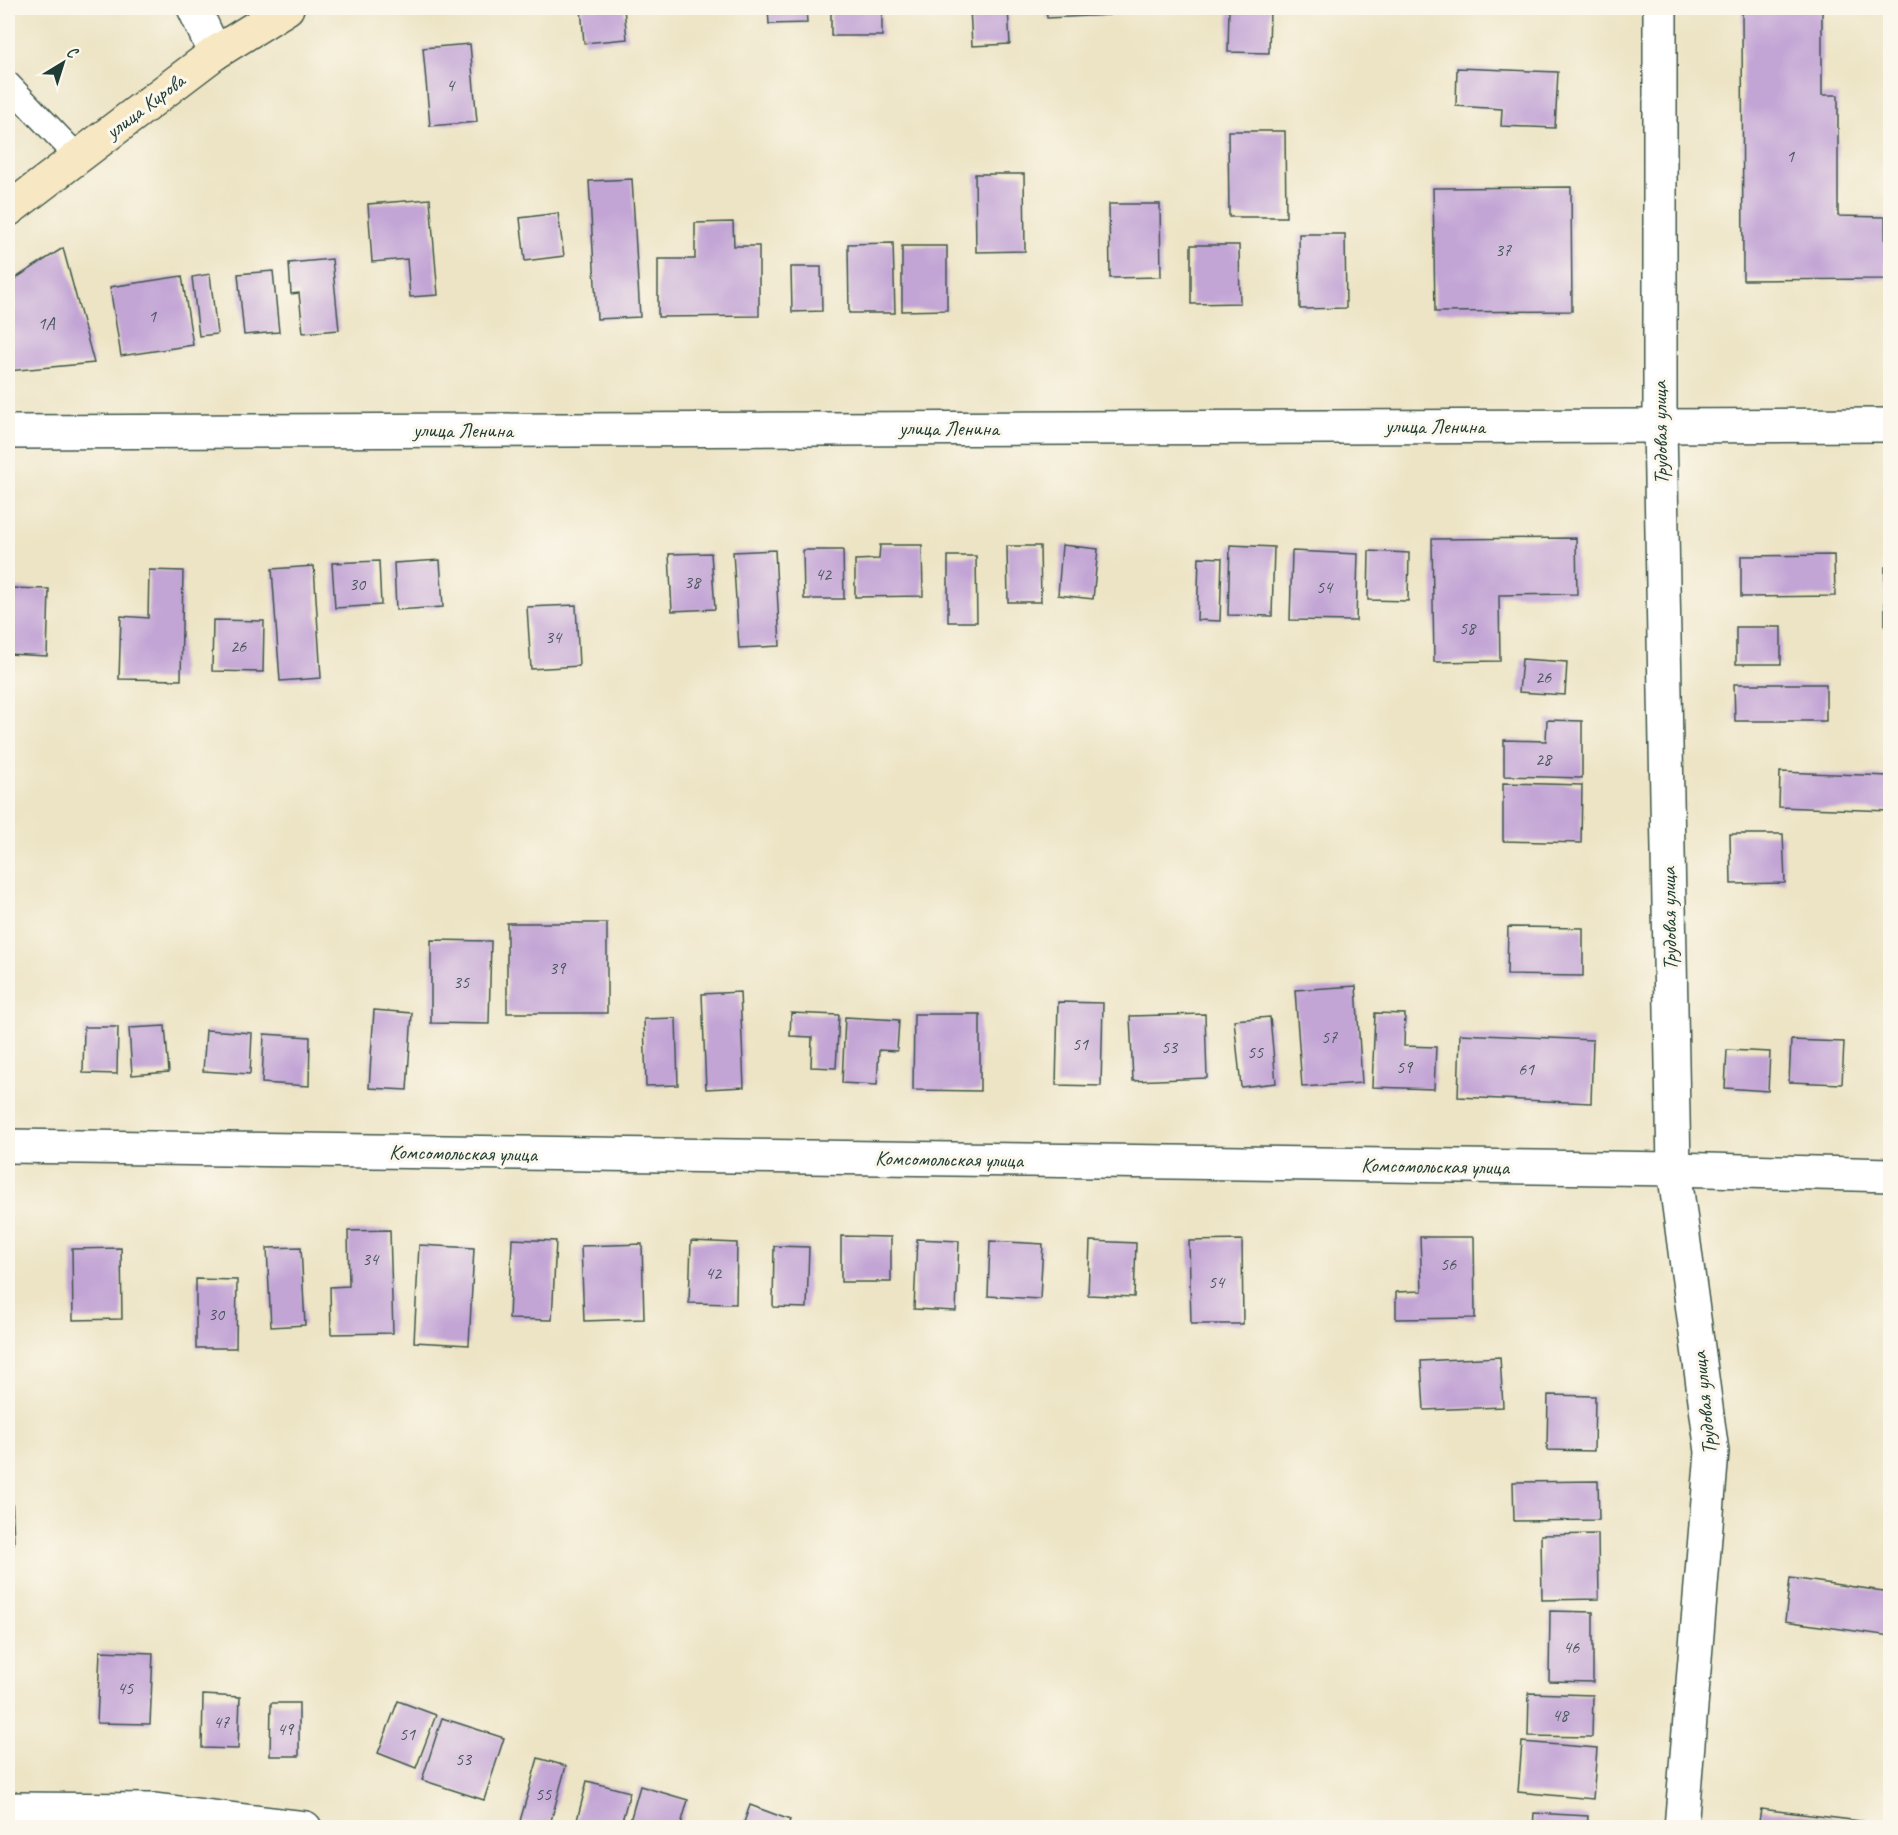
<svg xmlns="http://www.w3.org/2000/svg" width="1898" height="1835" viewBox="0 0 1898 1835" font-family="Caveat,sans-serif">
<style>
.building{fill:#c3a5d5}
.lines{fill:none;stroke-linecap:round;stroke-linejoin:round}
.service-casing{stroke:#3e564a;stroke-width:27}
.minor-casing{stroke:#3e564a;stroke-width:36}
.secondary-casing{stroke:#3e564a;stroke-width:36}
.service{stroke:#fff;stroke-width:24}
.minor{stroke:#fff;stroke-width:33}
.secondary{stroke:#f7e8c3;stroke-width:33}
.labels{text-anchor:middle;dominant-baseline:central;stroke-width:6;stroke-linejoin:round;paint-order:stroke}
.number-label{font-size:18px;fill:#48575c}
.street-label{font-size:21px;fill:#1f3d34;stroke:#fbf7ec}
</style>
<rect width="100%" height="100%" fill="#fbf7ec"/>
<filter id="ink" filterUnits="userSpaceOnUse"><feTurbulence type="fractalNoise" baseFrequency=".0167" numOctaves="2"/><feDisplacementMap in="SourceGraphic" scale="12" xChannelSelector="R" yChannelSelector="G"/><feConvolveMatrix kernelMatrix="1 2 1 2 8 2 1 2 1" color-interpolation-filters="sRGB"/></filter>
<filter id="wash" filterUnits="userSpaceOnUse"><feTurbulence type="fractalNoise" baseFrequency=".008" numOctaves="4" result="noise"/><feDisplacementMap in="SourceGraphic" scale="24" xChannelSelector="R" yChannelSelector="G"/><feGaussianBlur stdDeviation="1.35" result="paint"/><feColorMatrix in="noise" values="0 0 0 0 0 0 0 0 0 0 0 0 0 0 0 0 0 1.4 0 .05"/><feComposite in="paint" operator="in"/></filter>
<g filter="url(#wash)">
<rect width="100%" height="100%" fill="#ede4c5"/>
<g id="blocks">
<g class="building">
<polygon points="581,8 624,8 627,39 584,43"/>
<polygon points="768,8 806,8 807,23 769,24"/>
<rect x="831" y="8" width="51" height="28"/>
<polygon points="970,8 1008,8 1010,44 972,46"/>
<polygon points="1046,8 1109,8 1109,15 1047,18"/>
<polygon points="1229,8 1270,8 1269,53 1228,52"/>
<polygon points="1742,8 1822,8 1822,95 1838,95 1838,216 1885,217 1886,279 1743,280"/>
<polygon points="470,44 477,122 430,126 423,48"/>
<polygon points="1457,68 1558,72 1555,128 1501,126 1502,109 1456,106"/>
<polygon points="1228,131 1285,131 1286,217 1229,217"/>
<polygon points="975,174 1024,174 1025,251 976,252"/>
<polygon points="632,179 640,317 597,319 589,181"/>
<polygon points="1571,187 1572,311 1435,312 1433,188"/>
<polygon points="430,199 438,295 410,297 407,259 372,262 368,204"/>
<polygon points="1109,204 1160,204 1161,277 1110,278"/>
<polygon points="558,213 564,256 525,261 520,218"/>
<polygon points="733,222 734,246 759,246 759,316 658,317 658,259 695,259 695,223"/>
<polygon points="1299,234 1345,234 1346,308 1300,309"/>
<polygon points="893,243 895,313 849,313 848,244"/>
<polygon points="1191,245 1239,245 1240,303 1191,304"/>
<polygon points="902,246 947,246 947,310 902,311"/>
<polygon points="63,248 94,363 8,371 8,283"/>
<polygon points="332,259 339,330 303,333 299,293 291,294 289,263"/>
<polygon points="791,267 821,267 822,311 792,312"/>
<polygon points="273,271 279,332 244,335 238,274"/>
<polygon points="210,274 217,334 199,336 192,277"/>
<polygon points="182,276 193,345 121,356 110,287"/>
<polygon points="1576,538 1577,594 1499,595 1500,661 1434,662 1432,539"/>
<polygon points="880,545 922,545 923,596 855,597 855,560 879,559"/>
<polygon points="1062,545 1098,549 1093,599 1058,595"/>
<polygon points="1230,545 1274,547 1272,616 1228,615"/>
<polygon points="1007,546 1040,546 1041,602 1008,602"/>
<polygon points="775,550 780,646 739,648 733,552"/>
<polygon points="803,550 843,550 844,599 804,599"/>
<polygon points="1292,551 1358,554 1356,621 1290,620"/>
<polygon points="1369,551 1409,553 1408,601 1368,600"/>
<polygon points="711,553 715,609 672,611 669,554"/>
<polygon points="1834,555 1835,596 1741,597 1741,556"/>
<polygon points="948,556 976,556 977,622 948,622"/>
<polygon points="1199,557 1222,558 1220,621 1197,620"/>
<polygon points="440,560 443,607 396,610 394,563"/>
<polygon points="379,561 381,605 335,608 332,563"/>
<polygon points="314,566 321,678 280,681 272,569"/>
<rect x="1885" y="567" width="5" height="60"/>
<polygon points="149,570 183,571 181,680 119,679 121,616 148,618"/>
<polygon points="8,588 49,589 47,656 8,654"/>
<polygon points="576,605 579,666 531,669 527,607"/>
<polygon points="213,620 264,621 263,672 212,671"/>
<rect x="1736" y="627" width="45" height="37"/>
<polygon points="1522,659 1567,662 1565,695 1519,692"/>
<polygon points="1734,684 1826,684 1826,721 1735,721"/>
<polygon points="1547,720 1582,721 1582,778 1504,776 1504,740 1546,741"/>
<polygon points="1780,772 1890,776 1890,811 1779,807"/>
<polygon points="1503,783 1582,785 1581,843 1503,841"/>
<polygon points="1730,834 1783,834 1785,883 1731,884"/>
<rect x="507" y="923" width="100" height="90"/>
<polygon points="1508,927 1583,928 1583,976 1507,975"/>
<polygon points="431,940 491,941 489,1024 431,1023"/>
<polygon points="1356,986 1362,1083 1302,1087 1295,990"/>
<polygon points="740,992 744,1087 706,1089 702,994"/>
<polygon points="1058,1002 1103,1003 1101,1086 1056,1085"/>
<polygon points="374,1010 412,1013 407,1090 369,1088"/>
<polygon points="791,1013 839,1015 836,1068 811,1067 812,1037 790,1036"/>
<polygon points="1375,1013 1405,1014 1404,1046 1436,1047 1434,1089 1372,1087"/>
<polygon points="914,1014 980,1014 980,1091 913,1090"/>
<polygon points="1205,1014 1207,1078 1133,1081 1130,1016"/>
<polygon points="845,1017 899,1020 897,1051 879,1050 877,1085 842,1083"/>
<polygon points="1270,1017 1276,1083 1241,1087 1234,1020"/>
<polygon points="676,1018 678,1085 646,1086 644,1019"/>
<polygon points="165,1026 169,1072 132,1075 129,1028"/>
<polygon points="84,1027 118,1027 117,1074 83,1073"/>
<polygon points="206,1030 252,1033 250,1074 203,1071"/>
<polygon points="264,1034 310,1037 309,1086 262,1083"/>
<polygon points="1460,1034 1593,1040 1591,1103 1458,1097"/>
<polygon points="1791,1040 1844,1042 1842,1084 1789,1082"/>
<polygon points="1727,1050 1770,1052 1768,1091 1725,1088"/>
<polygon points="390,1230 393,1333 331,1334 330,1287 349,1286 348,1231"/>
<polygon points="841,1236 891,1237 891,1282 841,1282"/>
<polygon points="1420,1237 1474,1237 1475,1318 1396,1319 1396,1292 1422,1291"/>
<polygon points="512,1239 556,1241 552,1320 509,1319"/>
<polygon points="917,1239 959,1241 956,1311 914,1309"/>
<polygon points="1242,1240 1243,1324 1191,1324 1189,1241"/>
<polygon points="691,1241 737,1243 736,1304 689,1303"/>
<polygon points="990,1241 1043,1244 1040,1299 988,1296"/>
<polygon points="1090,1241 1136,1243 1134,1297 1088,1295"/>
<polygon points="642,1244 644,1319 584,1321 581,1246"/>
<polygon points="419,1245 474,1248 469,1345 414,1342"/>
<polygon points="774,1246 809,1247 807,1308 773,1307"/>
<polygon points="301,1247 305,1325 271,1327 267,1248"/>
<polygon points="121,1248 122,1319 73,1320 72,1249"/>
<polygon points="196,1279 237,1280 236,1348 196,1348"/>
<polygon points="1500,1357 1503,1407 1424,1410 1421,1361"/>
<polygon points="1548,1395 1595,1396 1594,1451 1547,1450"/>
<polygon points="1598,1481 1599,1520 1514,1521 1513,1482"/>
<polygon points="8,1495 12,1495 14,1544 8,1545"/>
<polygon points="1598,1534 1599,1599 1542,1600 1541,1535"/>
<polygon points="1790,1578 1890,1592 1890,1636 1785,1621"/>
<polygon points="1550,1611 1593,1612 1593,1682 1549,1681"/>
<polygon points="100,1651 153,1653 150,1724 97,1723"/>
<polygon points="8,1688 12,1688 9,1718 8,1717"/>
<polygon points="1529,1693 1593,1695 1592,1737 1528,1736"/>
<polygon points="203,1695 240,1697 238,1749 202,1748"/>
<polygon points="398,1701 436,1715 416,1768 378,1753"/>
<polygon points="271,1703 299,1703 299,1756 270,1756"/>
<polygon points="442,1718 504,1738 484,1800 422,1780"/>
<polygon points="1522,1742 1597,1748 1593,1799 1518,1792"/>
<polygon points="538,1758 566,1766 549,1828 520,1821"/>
<polygon points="587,1781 630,1792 620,1828 575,1828"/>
<polygon points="640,1786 688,1800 680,1828 628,1828"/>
<polygon points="750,1805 790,1820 787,1828 742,1828"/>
<polygon points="1761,1809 1868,1822 1868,1828 1758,1828"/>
<polygon points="1534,1813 1588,1816 1587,1828 1533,1828"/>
</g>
</g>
</g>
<g filter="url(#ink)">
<use href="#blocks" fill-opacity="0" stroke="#3e564a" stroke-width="1.5"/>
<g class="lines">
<g class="service-casing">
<polyline id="service" points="8,84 78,157"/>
</g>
<g class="minor-casing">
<g id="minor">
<polyline points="194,8 215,53"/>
<polyline points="1660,8 1660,426 1674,1169 1712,1452 1681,1828"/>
<polyline points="8,432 1890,425"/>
<polyline points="8,1146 1674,1169 1890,1175"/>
<polyline points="8,1809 153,1810 305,1828"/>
</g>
</g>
<g class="secondary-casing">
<polyline id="secondary" points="8,210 215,53 287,8"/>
</g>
<use href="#service" class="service"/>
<use href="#minor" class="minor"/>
<use href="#secondary" class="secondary"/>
</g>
</g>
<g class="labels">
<g class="number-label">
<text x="450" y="85">4</text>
<text x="1790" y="156">1</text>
<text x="1503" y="250">37</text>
<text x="152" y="316">1</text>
<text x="46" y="323">1A</text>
<text x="823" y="574">42</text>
<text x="692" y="582">38</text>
<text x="357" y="584">30</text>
<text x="1324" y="587">54</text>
<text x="1467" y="628">58</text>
<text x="553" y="637">34</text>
<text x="238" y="646">26</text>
<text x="1543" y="677">26</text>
<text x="1543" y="759">28</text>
<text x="557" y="968">39</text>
<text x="461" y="982">35</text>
<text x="1329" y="1037">57</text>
<text x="1080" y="1044">51</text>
<text x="1169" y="1047">53</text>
<text x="1255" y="1052">55</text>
<text x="1404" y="1067">59</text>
<text x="1526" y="1069">61</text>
<text x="370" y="1259">34</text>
<text x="1448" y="1264">56</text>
<text x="713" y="1273">42</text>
<text x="1216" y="1282">54</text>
<text x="216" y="1314">30</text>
<text x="1571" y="1647">46</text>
<text x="125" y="1688">45</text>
<text x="1560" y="1715">48</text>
<text x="221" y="1722">47</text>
<text x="285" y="1729">49</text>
<text x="407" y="1734">51</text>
<text x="463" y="1759">53</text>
<text x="543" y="1794">55</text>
</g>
<g class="street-label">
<text transform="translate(145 106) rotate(-37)">улица Кирова</text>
<text x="1435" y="426">улица Ленина</text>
<text x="949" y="428">улица Ленина</text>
<text x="463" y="430">улица Ленина</text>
<text transform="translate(1660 433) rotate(-91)">Трудовая улица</text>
<text transform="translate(1669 919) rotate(-91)">Трудовая улица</text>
<text transform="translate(463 1153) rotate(1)">Комсомольская улица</text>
<text transform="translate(949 1159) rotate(1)">Комсомольская улица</text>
<text transform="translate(1435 1166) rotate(1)">Комсомольская улица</text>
<text transform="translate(1704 1403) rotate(-96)">Трудовая улица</text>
</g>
</g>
<rect width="1898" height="1835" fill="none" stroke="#fbf7ec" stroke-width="30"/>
<g transform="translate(63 63) rotate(38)" stroke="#fbf7ec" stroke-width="4.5" paint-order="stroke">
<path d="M0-4.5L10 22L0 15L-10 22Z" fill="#1f3d34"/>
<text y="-9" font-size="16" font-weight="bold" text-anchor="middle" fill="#1f3d34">С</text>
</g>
</svg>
